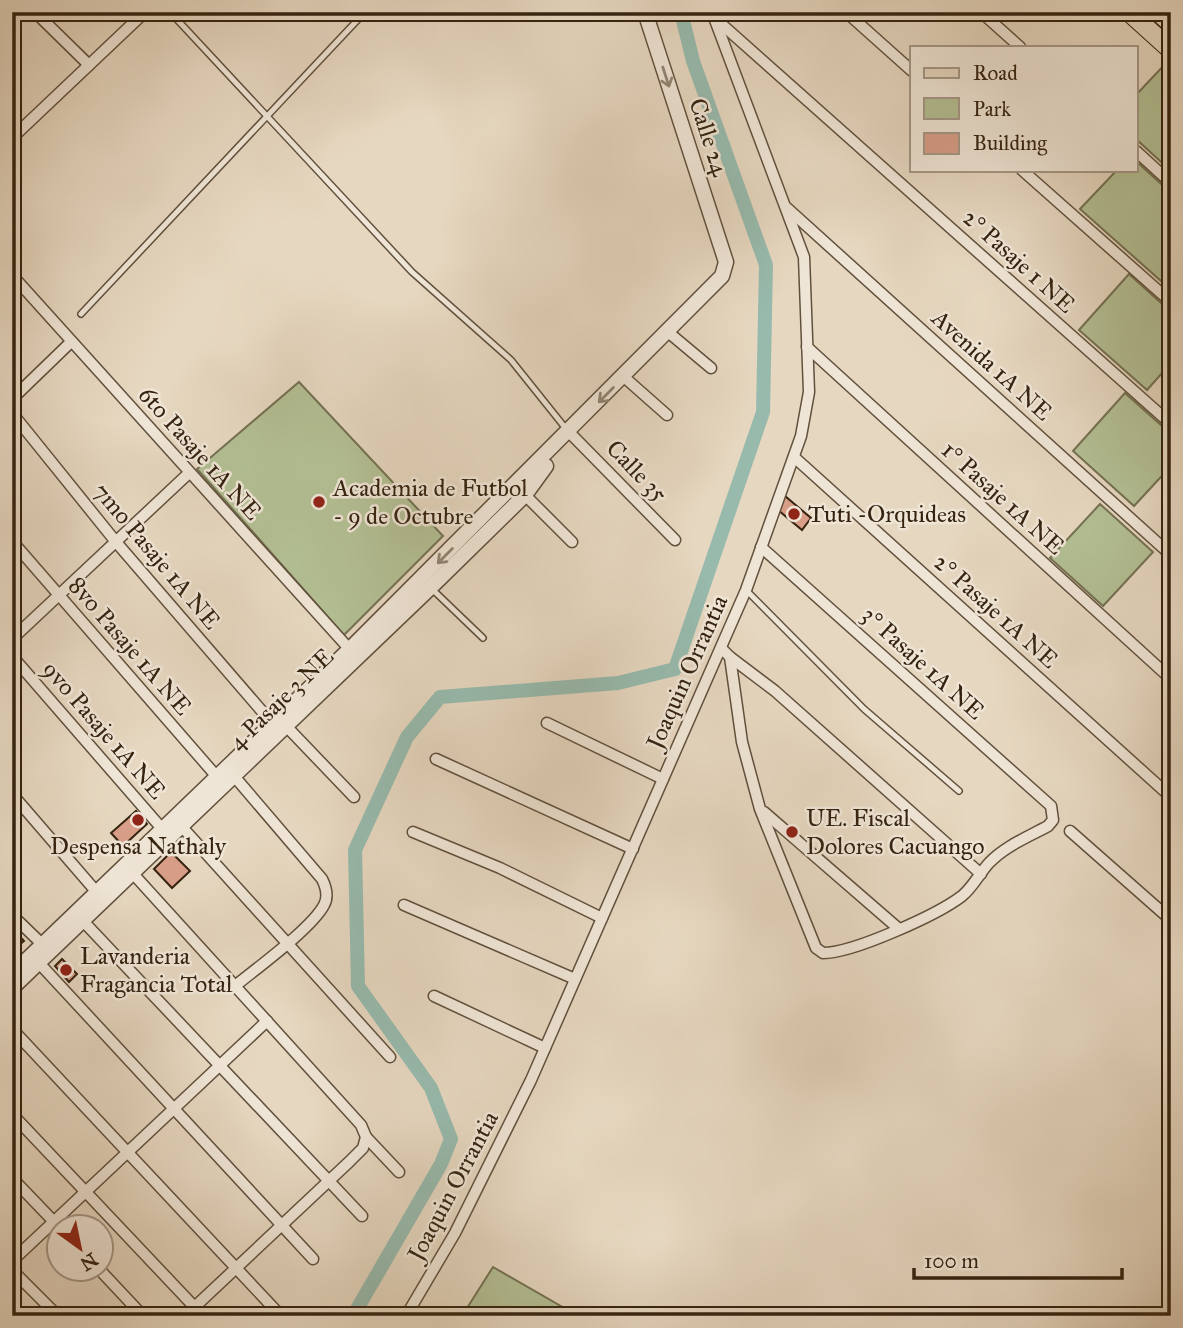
<svg xmlns="http://www.w3.org/2000/svg" width="1183" height="1328" viewBox="0 0 1183 1328" font-family="'IM FELL Great Primer',serif">
<style>
.green{fill:#b3bf94;stroke:#747152;stroke-width:2}
.lines{fill:none;stroke-linecap:round;stroke-linejoin:round}
.canal{stroke:#97baad;stroke-width:14}
.building{fill:#d89e88;stroke:#352310;stroke-width:2}
.service-casing{stroke:#61503c;stroke-width:8}
.minor-casing{stroke:#61503c;stroke-width:13}
.tertiary-casing{stroke:#61503c;stroke-width:17}
.primary-casing{stroke:#352310;stroke-width:20}
.trunk-casing{stroke:#352310;stroke-width:22}
.service{stroke:#efe5d6;stroke-width:5}
.minor{stroke:#efe5d6;stroke-width:10}
.tertiary{stroke:#efe5d6;stroke-width:14}
.primary{stroke:#e6d7c0;stroke-width:18}
.trunk{stroke:#e6d7c0;stroke-width:19}
.oneway{stroke:#928473}
.poi-dot{fill:#8f2418;stroke:#efe5d6;stroke-width:2.5}
.labels{text-anchor:middle;dominant-baseline:central;stroke-width:5;stroke-linejoin:round;paint-order:stroke}
.street-label{font-size:24px;fill:#352310;stroke:#efe5d6}
.poi-label{font-size:24px;fill:#352310;stroke:#efe5d6;text-anchor:start}
</style>
<rect width="100%" height="100%" fill="#e6d7c0"/>
<filter id="stains"><feTurbulence type="fractalNoise" baseFrequency=".00286" numOctaves="4"/><feColorMatrix values="0 0 0 0 .2 0 0 0 0 .09 0 0 0 0 .02 0 0 0 .5 -.17"/></filter>
<radialGradient id="worn" r=".72"><stop offset=".6" stop-color="#630" stop-opacity="0"/><stop offset="1" stop-color="#630" stop-opacity=".3"/></radialGradient>
<g class="green">
<polygon points="1166,63 1171,67 1171,171 1136,139 1136,95"/>
<polygon points="1136,161 1171,193 1171,270 1161,281 1080,209 1117,170 1136,170"/>
<polygon points="1129,274 1171,312 1171,363 1147,390 1079,330"/>
<polygon points="299,382 443,536 344,635 197,469"/>
<polygon points="1125,393 1171,434 1171,466 1134,506 1073,451"/>
<polygon points="1100,504 1153,552 1103,606 1050,558"/>
<polygon points="493,1267 578,1316 462,1316"/>
</g>
<g class="lines">
<polyline class="canal" points="353,1316 441,1164 451,1139 431,1088 358,986 355,850 407,737 440,697 618,683 675,669 763,412 766,265 693,61 681,12"/>
</g>
<g class="building">
<polygon points="785,496 811,518 802,530 778,510"/>
<polygon points="136,811 147,824 123,846 111,833"/>
<polygon points="171,852 190,871 172,888 154,869"/>
<polygon points="13,929 24,941 12,951 12,930"/>
<polygon points="62,959 77,974 69,982 55,966"/>
</g>
<g class="lines">
<g class="service-casing">
<g id="service">
<polyline points="170,12 412,272 511,360 567,430"/>
<polyline points="81,314 365,12"/>
<polyline points="433,590 483,638"/>
<polyline points="746,590 864,709 959,791"/>
</g>
</g>
<g class="minor-casing">
<g id="minor">
<polyline points="35,12 89,65"/>
<polyline points="846,12 912,71"/>
<polyline points="981,12 1020,47"/>
<polyline points="718,21 1171,424"/>
<polyline points="12,138 145,12"/>
<polyline points="1136,151 1171,183"/>
<polyline points="1022,170 1171,302"/>
<polyline points="787,208 1171,555"/>
<polyline points="12,275 353,653"/>
<polyline points="668,332 711,368"/>
<polyline points="807,347 1171,679"/>
<polyline points="624,377 667,415"/>
<polyline points="12,399 71,342"/>
<polyline points="12,413 116,542 273,724"/>
<polyline points="569,432 675,540"/>
<polyline points="794,457 1171,797"/>
<polyline points="525,495 572,542"/>
<polyline points="12,541 218,778"/>
<polyline points="12,639 189,473"/>
<path d="M721 648 730 657 742 742 760 809 816 948 823 953C853 953 937 915 962 896 973 887 979 874 989 863 1005 846 1028 837 1048 826L1053 820 1051 806 761 547"/>
<polyline points="12,656 164,831"/>
<polyline points="730,657 775,691 981,874"/>
<polyline points="547,723 663,779"/>
<polyline points="286,726 354,797"/>
<polyline points="436,759 633,849"/>
<path d="M234 776 322 879C326 887 329 896 324 905 312 928 257 968 235 986"/>
<polyline points="12,794 100,896"/>
<polyline points="764,812 899,929"/>
<polyline points="183,828 390,1057"/>
<polyline points="1070,831 1171,920"/>
<polyline points="413,832 500,868 602,918"/>
<polyline points="127,867 361,1125 366,1137 363,1148 349,1162 185,1316"/>
<polyline points="404,905 575,979"/>
<polyline points="12,915 43,945"/>
<polyline points="83,921 362,1216"/>
<polyline points="39,963 313,1259"/>
<polyline points="434,996 545,1048"/>
<polyline points="12,1029 281,1316"/>
<polyline points="12,1114 203,1316"/>
<polyline points="366,1137 399,1172"/>
<polyline points="12,1178 60,1228"/>
<polyline points="12,1261 267,1021"/>
<polyline points="98,1268 143,1316"/>
<polyline points="12,1270 58,1316"/>
<polyline points="406,1316 455,1233 531,1080 746,590 801,436 809,392 804,257 712,12"/>
</g>
</g>
<g class="tertiary-casing">
<g id="tertiary">
<polyline points="12,974 350,649 722,276 726,262 645,12"/>
<polyline points="12,988 430,588 525,495 546,466"/>
</g>
</g>
<g class="primary-casing">
<polyline id="primary" points="1129,12 1171,50"/>
</g>
<g class="trunk-casing">
<polyline id="trunk" points="1159,12 1171,23"/>
</g>
<use href="#service" class="service"/>
<use href="#minor" class="minor"/>
<use href="#tertiary" class="tertiary"/>
<use href="#primary" class="primary"/>
<use href="#trunk" class="trunk"/>
</g>
<defs><path id="oneway-shaft" d="M-6 0H5M1.5-3L5.5 0L1.5 3" fill="none" stroke-width="1.6" stroke-linecap="round" stroke-linejoin="round" transform="scale(1.75)"/></defs>
<g class="oneway">
<use href="#oneway-shaft" transform="translate(666 77) rotate(72)"/>
<use href="#oneway-shaft" transform="translate(606 395) rotate(135)"/>
<use href="#oneway-shaft" transform="translate(445 556) rotate(135)"/>
</g>
<g class="poi-dot">
<circle cx="319" cy="502" r="7"/>
<circle cx="794" cy="514" r="7"/>
<circle cx="138" cy="820" r="7"/>
<circle cx="792" cy="832" r="7"/>
<circle cx="66" cy="970" r="7"/>
</g>
<g class="labels">
<g class="street-label">
<text transform="translate(709 137) rotate(72)">Calle 24</text>
<text transform="translate(1019 261) rotate(42)">2° Pasaje 1 NE</text>
<text transform="translate(992 365) rotate(42)">Avenida 1A NE</text>
<text transform="translate(200 453) rotate(48)">6to Pasaje 1A NE</text>
<text transform="translate(637 471) rotate(46)">Calle 35</text>
<text transform="translate(1003 498) rotate(42)">1° Pasaje 1A NE</text>
<text transform="translate(157 556) rotate(50)">7mo Pasaje 1A NE</text>
<text transform="translate(996 611) rotate(42)">2° Pasaje 1A NE</text>
<text transform="translate(130 646) rotate(49)">8vo Pasaje 1A NE</text>
<text transform="translate(923 663) rotate(42)">3° Pasaje 1A NE</text>
<text transform="translate(687 672) rotate(-66)">Joaquin Orrantia</text>
<text transform="translate(281 699) rotate(-44)">4 Pasaje 3 NE</text>
<text transform="translate(104 730) rotate(49)">9vo Pasaje 1A NE</text>
<text transform="translate(453 1186) rotate(-62)">Joaquin Orrantia</text>
</g>
<g class="poi-label">
<text x="333" y="488">Academia de Futbol<tspan x="333" dy="28">- 9 de Octubre</tspan></text>
<text x="808" y="514">Tuti -Orquideas</text>
<text x="806" y="818">UE. Fiscal<tspan x="806" dy="28">Dolores Cacuango</tspan></text>
<text x="138" y="846" text-anchor="middle">Despensa Nathaly</text>
<text x="80" y="956">Lavanderia<tspan x="80" dy="28">Fragancia Total</tspan></text>
</g>
</g>
<rect width="1183" height="1328" fill="none" stroke="#e6d7c0" stroke-width="42"/>
<rect x="14" y="14" width="1155" height="1300" fill="none" stroke="#352310" stroke-width="3.5"/>
<rect x="21" y="21" width="1141" height="1286" fill="none" stroke="#352310" stroke-width="2"/>
<rect x="910" y="46" width="228" height="126" fill="#efe5d6" stroke="#a59787" stroke-width="2"/>
<rect x="924" y="68" width="35" height="10" fill="#e6d7c0" stroke="#a59787" stroke-width="2"/>
<text x="973" y="80" font-size="21" fill="#352310">Road</text>
<rect x="924" y="98" width="35" height="21" fill="#b3bf94" stroke="#a59787" stroke-width="2"/>
<text x="973" y="116" font-size="21" fill="#352310">Park</text>
<rect x="924" y="133" width="35" height="21" fill="#d89e88" stroke="#a59787" stroke-width="2"/>
<text x="973" y="150" font-size="21" fill="#352310">Building</text>
<g transform="translate(80 1248) rotate(147)"><circle r="33" fill="#efe5d6" stroke="#a59787" stroke-width="2"/>
<path d="M0-5L12 26L0 18L-12 26Z" fill="#8f2418"/>
<text y="-10" font-size="19" font-weight="bold" text-anchor="middle" fill="#352310">N</text>
</g>
<path d="M914 1268v10h208v-10" fill="none" stroke="#352310" stroke-width="3.5"/>
<text x="924" y="1268" font-size="21" fill="#352310" stroke="#efe5d6" stroke-width="5" paint-order="stroke">100 m</text>
<rect width="100%" height="100%" filter="url(#stains)"/>
<rect width="100%" height="100%" fill="url(#worn)"/>
</svg>
